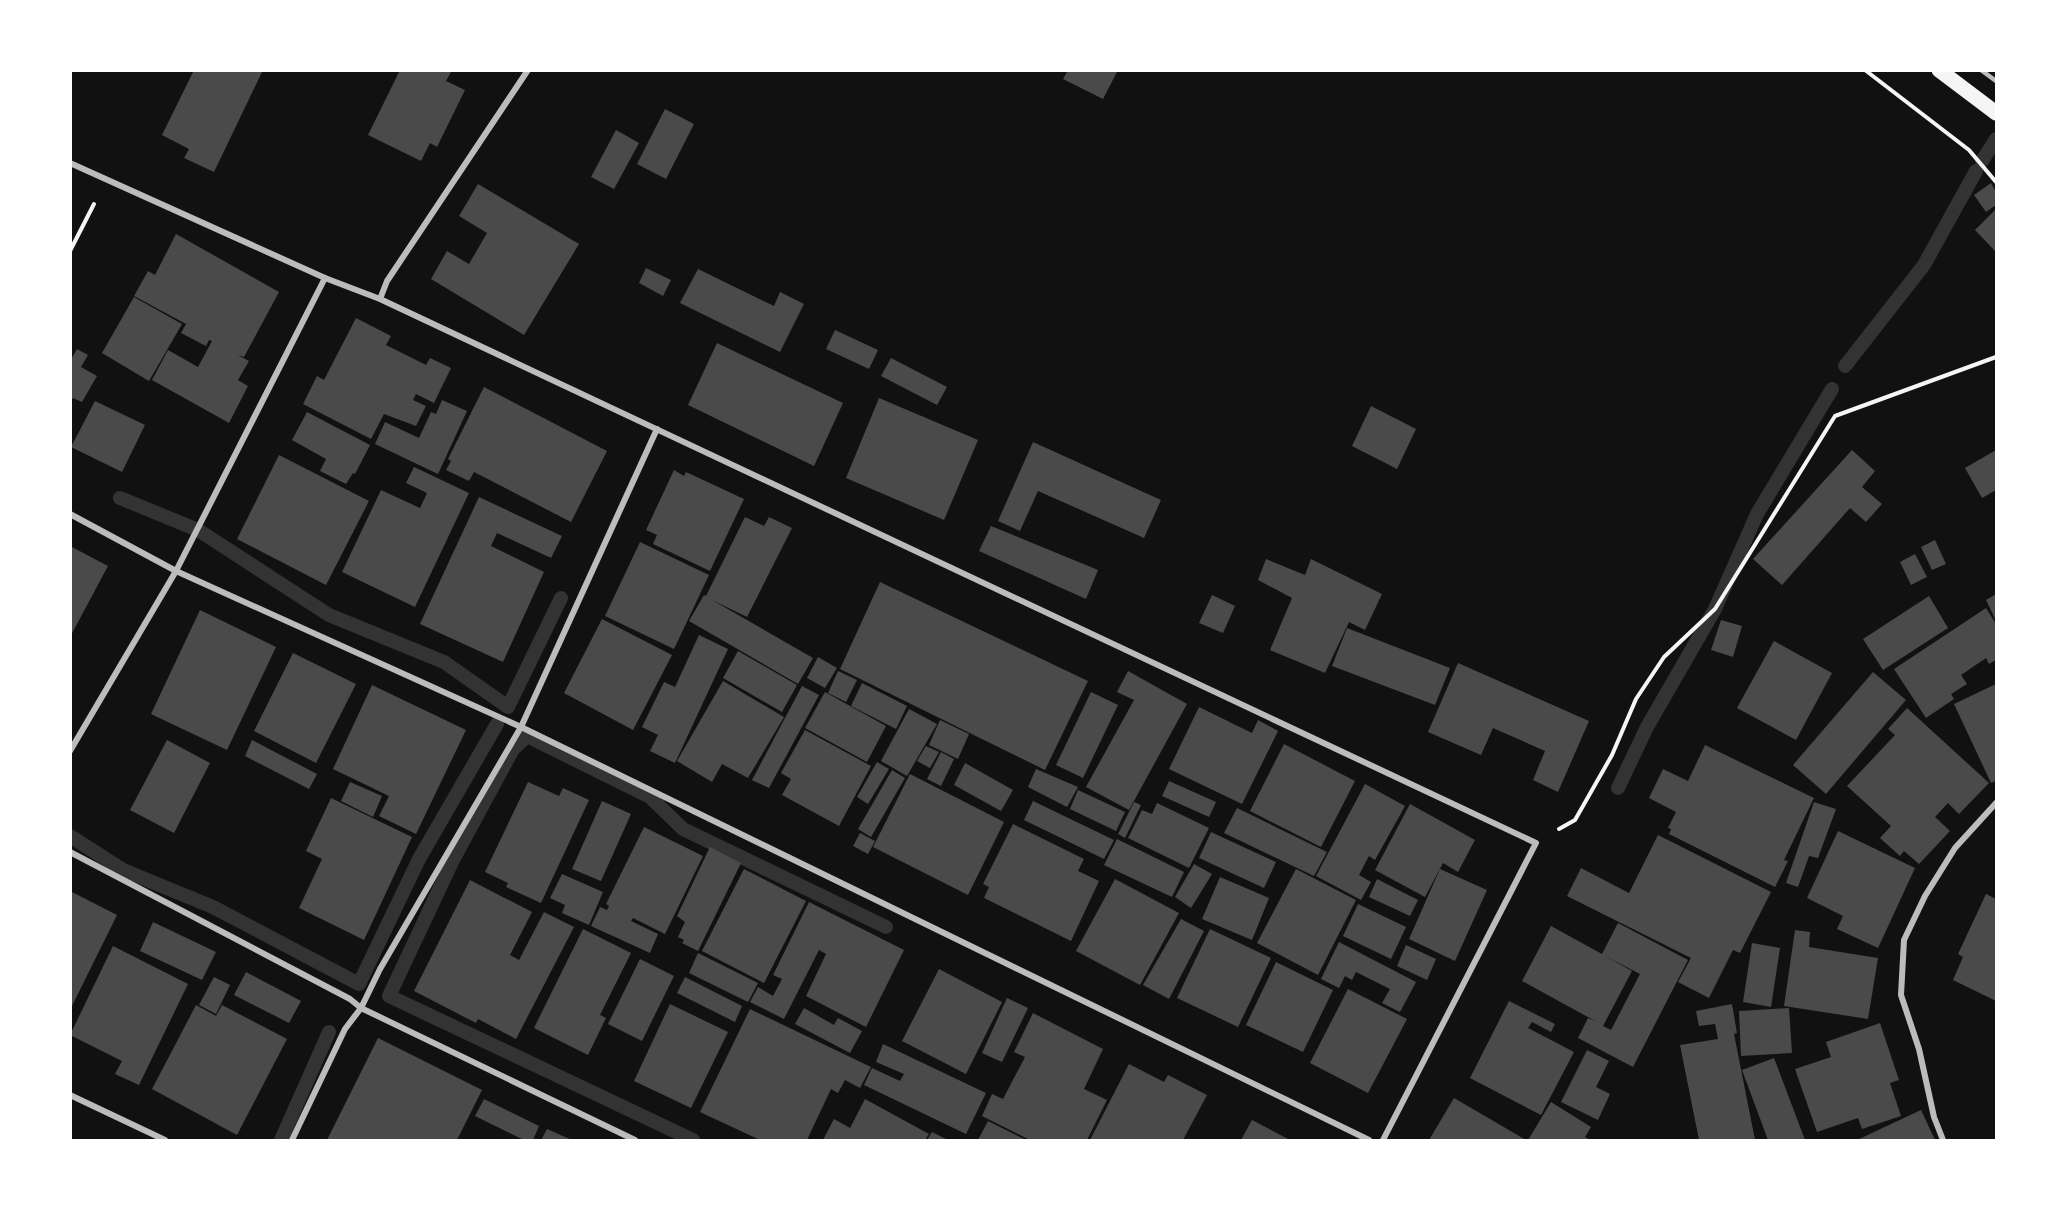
<svg xmlns="http://www.w3.org/2000/svg" width="2067" height="1211" viewBox="0 0 2067 1211" font-family="Figtree,sans-serif">
<style>
.lines{fill:none;stroke-linecap:round;stroke-linejoin:round}
.stream{stroke:#333;stroke-width:14}
.building{fill:#4a4a4a;fill-rule:evenodd}
.path{stroke:#f5f5f5;stroke-width:4}
.service{stroke:#bcbcbc;stroke-width:4.5}
.minor{stroke:#bcbcbc;stroke-width:6}
.primary{stroke:#f5f5f5;stroke-width:15}
</style>
<rect width="100%" height="100%" fill="#111"/>
<g class="lines">
<g class="stream">
<polyline points="1982,161 1996,139"/>
<polyline points="1845,366 1924,265 1976,171"/>
<polyline points="120,498 198,530 329,615 444,662 508,707 561,598"/>
<polyline points="1618,788 1647,727 1715,609 1757,514 1832,389"/>
<polyline points="70,836 123,870 213,907 359,984 419,859 497,724"/>
<polyline points="281,1140 329,1032"/>
<polyline points="693,1140 389,996 452,862 513,749 527,736 650,797 683,829 886,927"/>
</g>
</g>
<g class="building">
<polygon points="194,70 263,70 214,172 184,158 189,149 162,135"/>
<polygon points="400,70 452,70 446,81 465,90 437,147 430,143 421,161 368,135"/>
<polygon points="1068,70 1118,70 1103,99 1063,79"/>
<polygon points="665,109 694,124 666,179 637,164"/>
<polygon points="616,130 639,143 614,189 591,177"/>
<polygon points="1991,183 1996,192 1996,205 1986,212 1974,195"/>
<polygon points="478,184 579,244 524,335 431,279 447,251 469,264 487,233 459,216"/>
<polygon points="1996,209 1996,252 1975,230"/>
<polygon points="176,234 279,292 244,357 238,355 249,361 238,380 248,386 229,423 152,380 168,350 198,367 212,341 209,340 206,346 181,333 186,324 134,296 148,271 155,275"/>
<polygon points="646,268 671,280 663,296 639,283"/>
<polygon points="698,269 774,306 780,292 804,304 780,352 680,303"/>
<polygon points="134,297 182,324 149,381 102,353"/>
<polygon points="356,318 391,336 386,345 426,365 430,358 451,368 434,403 416,394 413,400 426,406 416,426 384,414 371,439 303,404 317,376 324,380"/>
<polygon points="835,330 878,350 869,369 826,349"/>
<polygon points="717,343 843,403 814,466 688,405"/>
<polygon points="77,349 88,355 81,367 97,376 82,402 73,398 70,403 70,361"/>
<polygon points="891,358 947,387 937,405 881,376"/>
<polygon points="484,387 607,451 571,522 474,472 469,481 446,470 451,461 448,459"/>
<polygon points="879,398 978,440 944,520 846,478"/>
<polygon points="442,400 467,411 438,474 375,444 385,422 419,438 431,412 436,414"/>
<polygon points="95,401 145,425 122,472 71,447"/>
<polygon points="1371,406 1416,429 1397,469 1352,446"/>
<polygon points="307,412 370,445 355,474 353,473 346,484 320,471 326,459 292,440"/>
<polygon points="1033,442 1161,500 1144,538 1038,491 1020,531 998,521"/>
<polygon points="1852,450 1875,471 1862,487 1882,504 1866,522 1850,508 1782,585 1753,559"/>
<polygon points="1996,450 1996,490 1982,498 1965,468"/>
<polygon points="279,455 369,501 326,585 237,539"/>
<polygon points="414,467 469,493 415,607 342,572 381,490 420,508 427,493 406,483"/>
<polygon points="674,470 684,476 686,472 744,499 710,571 653,544 657,535 646,530"/>
<polygon points="479,497 562,536 551,558 497,533 491,546 544,572 503,662 420,624"/>
<polygon points="745,517 764,526 769,517 792,528 747,617 712,600 813,658 798,684 689,621 704,595 706,596"/>
<polygon points="991,526 1098,570 1086,599 979,551"/>
<polygon points="1935,540 1946,564 1932,570 1921,547"/>
<polygon points="640,542 709,575 674,649 605,616"/>
<polygon points="70,546 108,566 70,637"/>
<polygon points="1915,554 1927,577 1911,585 1900,562"/>
<polygon points="1266,559 1305,575 1311,559 1382,594 1365,630 1349,622 1325,673 1270,650 1292,598 1258,580"/>
<polygon points="880,582 1088,681 1045,770 840,669"/>
<polygon points="1996,594 1996,621 1986,600"/>
<polygon points="1212,595 1235,606 1223,633 1199,623"/>
<polygon points="1929,596 1948,628 1883,670 1863,639"/>
<polygon points="1986,608 1996,624 1996,660 1989,664 1986,658 1961,675 1967,684 1951,694 1954,699 1926,718 1894,669"/>
<polygon points="200,610 276,647 227,750 151,714"/>
<polygon points="602,619 672,655 633,730 564,693"/>
<polygon points="1721,620 1742,626 1733,657 1711,650"/>
<polygon points="1347,628 1450,668 1435,705 1332,666"/>
<polygon points="699,635 728,649 675,763 650,751 658,735 642,727 664,682 675,687"/>
<polygon points="1774,641 1832,673 1796,740 1737,708"/>
<polygon points="738,651 797,685 782,712 723,678"/>
<polygon points="293,653 356,684 316,763 254,731"/>
<polygon points="818,657 837,668 825,688 807,678"/>
<polygon points="1458,663 1589,721 1558,792 1533,780 1545,751 1493,728 1481,755 1428,732"/>
<polygon points="838,671 857,680 846,702 828,693"/>
<polygon points="1128,671 1187,704 1129,810 1086,787 1134,700 1117,692"/>
<polygon points="1873,672 1906,700 1826,794 1793,765"/>
<polygon points="723,681 784,717 748,778 722,764 712,782 677,761"/>
<polygon points="862,683 907,706 896,729 851,706"/>
<polygon points="1996,684 1996,781 1991,783 1954,704"/>
<polygon points="372,685 466,730 416,834 379,816 389,796 333,769"/>
<polygon points="802,686 819,695 769,788 752,780"/>
<polygon points="825,692 886,726 867,762 805,728"/>
<polygon points="1091,692 1118,705 1083,778 1056,765"/>
<polygon points="1199,707 1252,733 1258,720 1278,731 1242,804 1169,769"/>
<polygon points="1907,708 1989,783 1959,814 1948,803 1935,817 1950,831 1919,864 1904,851 1900,856 1880,838 1891,826 1847,786 1895,735 1888,729"/>
<polygon points="909,709 937,724 907,776 881,761"/>
<polygon points="940,720 969,734 958,759 929,745"/>
<polygon points="805,730 871,766 839,826 782,795 791,779 781,773"/>
<polygon points="167,740 210,763 174,833 130,810"/>
<polygon points="252,740 317,774 309,789 245,756"/>
<polygon points="1284,744 1355,781 1321,847 1250,811"/>
<polygon points="1705,745 1814,798 1784,860 1788,861 1775,887 1669,834 1671,829 1668,828 1676,812 1649,798 1663,769 1688,781"/>
<polygon points="926,746 939,752 930,768 917,761"/>
<polygon points="941,752 954,759 941,786 927,779"/>
<polygon points="877,762 889,769 868,804 857,797"/>
<polygon points="965,763 1013,790 1001,811 954,785"/>
<polygon points="1036,769 1078,787 1067,807 1028,787"/>
<polygon points="892,770 905,778 871,837 858,829"/>
<polygon points="910,774 1004,822 968,895 873,847"/>
<polygon points="1169,781 1216,802 1209,817 1162,796"/>
<polygon points="350,782 382,796 373,817 341,801"/>
<polygon points="528,782 559,796 563,788 589,800 541,903 506,887 508,883 485,872"/>
<polygon points="1365,784 1405,806 1375,860 1369,856 1359,875 1371,882 1361,900 1316,876"/>
<polygon points="1078,790 1125,812 1116,831 1070,809"/>
<polygon points="331,798 412,837 364,940 299,908 322,859 306,851"/>
<polygon points="602,801 631,814 601,881 572,869"/>
<polygon points="1033,801 1114,840 1104,859 1024,820"/>
<polygon points="1134,802 1141,805 1125,838 1118,834"/>
<polygon points="1814,802 1836,809 1818,858 1809,856 1798,887 1786,883"/>
<polygon points="1157,803 1209,828 1189,868 1128,838 1142,810 1152,814"/>
<polygon points="1410,804 1475,840 1458,872 1443,863 1425,897 1375,870"/>
<polygon points="1237,808 1327,852 1314,876 1224,833"/>
<polygon points="1013,824 1084,859 1078,871 1099,881 1071,941 984,898 989,887 983,884"/>
<polygon points="644,827 703,856 665,934 633,918 631,921 658,934 650,953 591,926 600,907 607,910 609,906 606,904"/>
<polygon points="1838,831 1915,868 1878,948 1837,929 1843,916 1807,898"/>
<polygon points="1211,832 1276,862 1264,888 1199,858"/>
<polygon points="860,833 875,841 868,854 853,846"/>
<polygon points="1658,835 1771,892 1740,953 1733,950 1709,998 1678,982 1691,958 1567,896 1581,868 1629,893"/>
<polygon points="1117,839 1184,872 1172,897 1104,865"/>
<polygon points="710,847 741,863 698,951 682,943 684,940 678,937 685,922 677,916"/>
<polygon points="1194,864 1212,874 1191,908 1175,897"/>
<polygon points="744,869 806,901 764,983 702,951"/>
<polygon points="1296,869 1356,900 1318,975 1257,943"/>
<polygon points="1440,869 1487,890 1455,961 1409,939"/>
<polygon points="562,874 603,892 589,925 562,913 565,905 550,898"/>
<polygon points="1220,877 1269,898 1252,940 1202,919"/>
<polygon points="1115,879 1179,913 1140,985 1076,951"/>
<polygon points="1377,879 1418,900 1410,916 1369,897"/>
<polygon points="470,880 532,912 510,955 519,960 544,912 574,927 516,1039 478,1019 476,1023 414,991"/>
<polygon points="70,891 117,915 70,1010"/>
<polygon points="1986,894 1996,899 1996,1001 1953,980 1963,957 1958,954"/>
<polygon points="809,902 904,950 866,1027 806,996 826,954 819,950 784,1019 750,1002 758,987 773,996 782,979 773,975"/>
<polygon points="1358,904 1406,927 1391,959 1343,936"/>
<polygon points="1181,919 1204,931 1169,999 1143,985"/>
<polygon points="153,922 216,952 202,980 140,951"/>
<path d="M1618 923 1688 960 1633 1067 1578 1038 1588 1018 1597 1022 1522 981 1551 926 1602 954ZM1605 956 1640 974 1611 1030 1603 1026 1632 971Z"/>
<polygon points="583,929 631,953 600,1015 606,1018 588,1055 534,1028"/>
<polygon points="1210,929 1271,958 1238,1027 1177,998"/>
<polygon points="1795,930 1810,932 1809,947 1878,958 1868,1019 1784,1006"/>
<polygon points="1339,942 1416,982 1400,1012 1382,1003 1390,989 1356,972 1352,980 1345,976 1339,988 1321,979"/>
<polygon points="1752,943 1780,948 1771,1007 1743,1002"/>
<polygon points="1406,945 1436,959 1427,980 1397,966"/>
<polygon points="113,946 188,984 139,1085 115,1074 122,1061 70,1035"/>
<polygon points="698,953 758,983 748,1002 689,973"/>
<polygon points="640,959 674,976 642,1041 608,1024"/>
<polygon points="1276,962 1333,990 1303,1052 1246,1025"/>
<polygon points="939,969 1002,1002 966,1074 902,1041"/>
<polygon points="246,972 301,1001 289,1023 234,995"/>
<polygon points="214,977 230,985 216,1014 199,1005"/>
<polygon points="685,977 742,1006 735,1022 677,993"/>
<polygon points="1348,989 1407,1019 1368,1093 1310,1063"/>
<polygon points="1007,998 1028,1008 1002,1062 982,1053"/>
<polygon points="1509,1001 1555,1024 1551,1032 1532,1022 1528,1028 1574,1052 1541,1115 1470,1078"/>
<polygon points="670,1004 728,1032 691,1108 634,1081"/>
<polygon points="1732,1004 1737,1033 1734,1034 1755,1140 1699,1140 1680,1045 1718,1039 1715,1024 1699,1026 1696,1011"/>
<polygon points="196,1005 216,1016 222,1005 287,1039 237,1135 152,1089"/>
<polygon points="804,1008 834,1025 838,1018 862,1031 850,1053 795,1024"/>
<polygon points="1789,1008 1792,1053 1741,1056 1739,1011"/>
<polygon points="750,1009 871,1067 860,1088 845,1080 838,1093 831,1089 807,1140 760,1140 700,1112"/>
<polygon points="1033,1013 1103,1049 1084,1089 1107,1100 1087,1140 1030,1140 982,1116 992,1094 1003,1099 1025,1057 1014,1052"/>
<polygon points="1880,1023 1899,1080 1890,1083 1901,1116 1862,1129 1858,1118 1817,1132 1795,1069 1831,1057 1826,1042"/>
<polygon points="378,1038 482,1090 457,1140 327,1140"/>
<polygon points="883,1044 986,1093 966,1134 864,1085 872,1068 900,1081 904,1074 876,1062"/>
<polygon points="1587,1050 1609,1061 1596,1087 1610,1094 1598,1120 1561,1102"/>
<polygon points="1774,1058 1805,1140 1768,1140 1742,1070"/>
<polygon points="1129,1064 1164,1082 1168,1075 1207,1095 1183,1140 1090,1140"/>
<polygon points="1454,1098 1526,1140 1429,1140"/>
<polygon points="484,1099 539,1126 533,1140 524,1140 475,1116"/>
<polygon points="865,1099 929,1134 925,1140 823,1140 834,1119 850,1128"/>
<polygon points="1551,1102 1591,1127 1585,1137 1590,1140 1528,1140"/>
<polygon points="1921,1110 1935,1140 1857,1140"/>
<polygon points="1252,1120 1290,1140 1241,1140"/>
<polygon points="988,1121 1026,1140 978,1140"/>
<polygon points="547,1129 572,1140 541,1140"/>
<polygon points="932,1132 948,1140 927,1140"/>
</g>
<g class="lines">
<g class="path">
<polyline points="1865,70 1969,150 1996,182"/>
<polyline points="70,251 94,204"/>
<polyline points="1559,829 1575,820 1612,755 1636,699 1664,657 1715,609 1835,416 1996,357"/>
</g>
<polyline class="service" points="1981,70 1996,81"/>
<g class="minor">
<polyline points="70,163 325,278 380,299 1536,843 1383,1140"/>
<polyline points="380,299 387,281 528,70"/>
<polyline points="70,514 176,571 521,727 1369,1140"/>
<polyline points="70,751 176,571 325,278"/>
<polyline points="70,852 350,999 361,1008 635,1140"/>
<polyline points="70,1095 165,1140"/>
<polyline points="292,1140 345,1029 361,1008 380,969 521,727 657,429"/>
<polyline points="1943,1140 1934,1117 1919,1049 1901,995 1904,940 1925,896 1955,848 1996,803"/>
</g>
<polyline class="primary" points="1939,70 1996,113"/>
</g>
<rect width="2067" height="1211" fill="none" stroke="#ffffff" stroke-width="144"/>
</svg>
